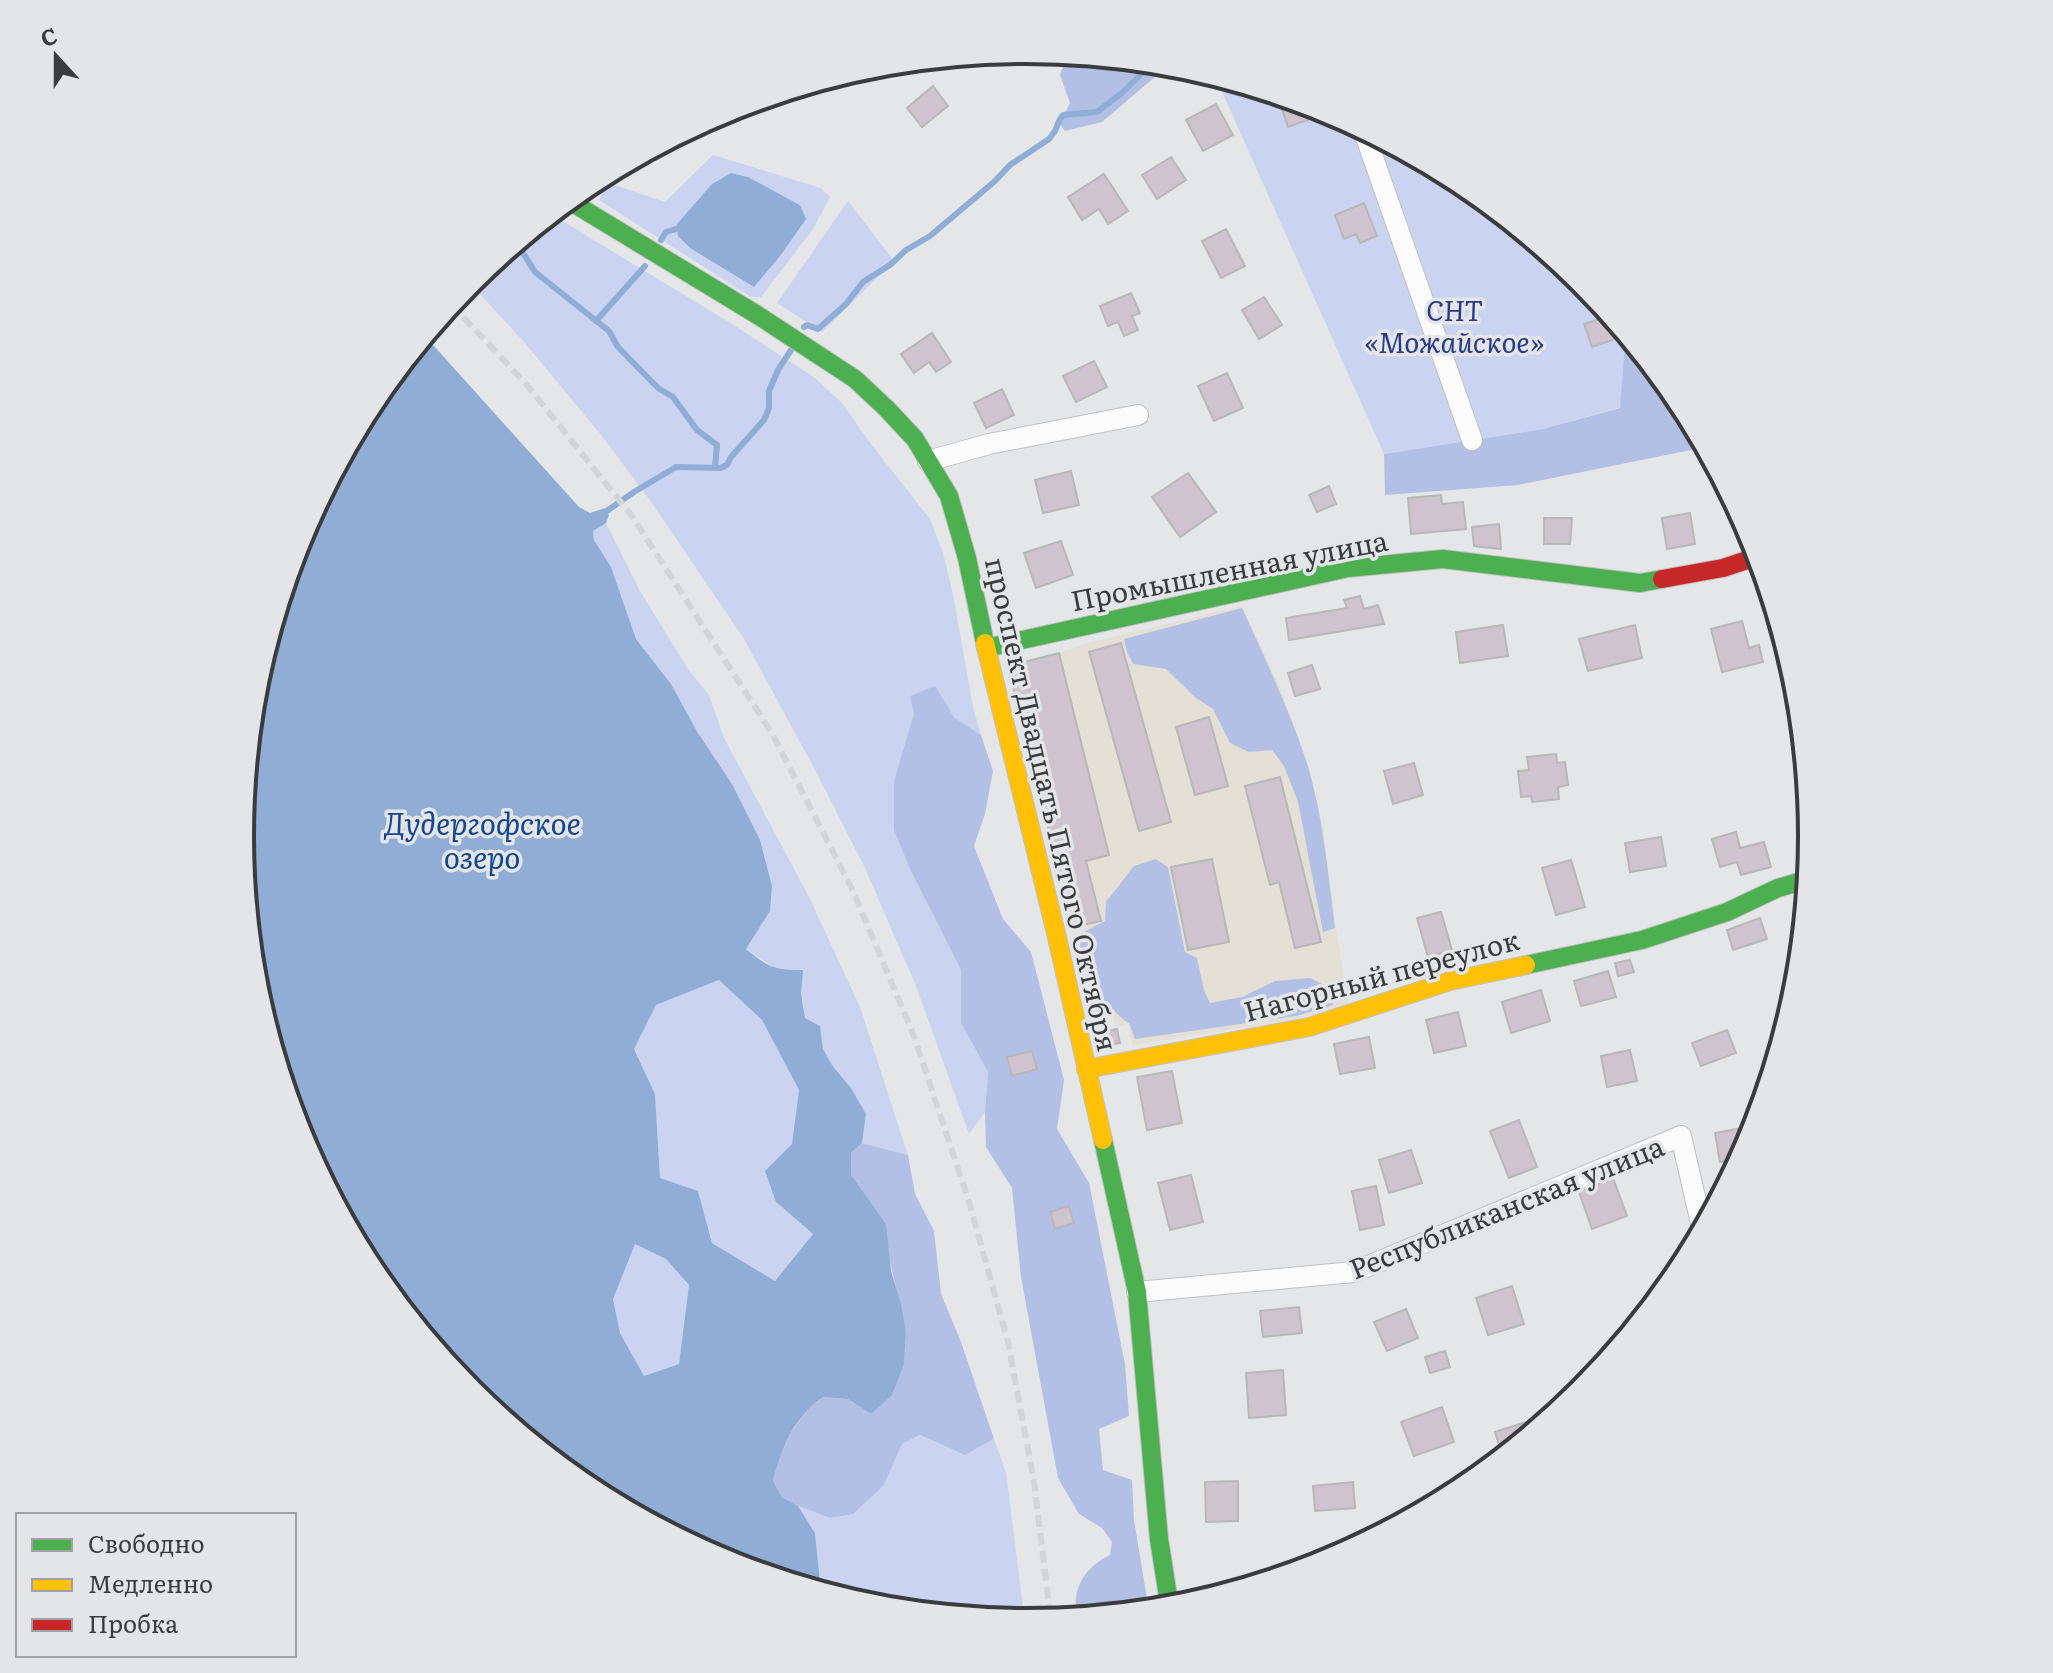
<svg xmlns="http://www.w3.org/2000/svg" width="2053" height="1673" viewBox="0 0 2053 1673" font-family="Literata,serif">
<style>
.industrial{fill:#e4e0d5}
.green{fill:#cad4f1;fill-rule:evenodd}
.forest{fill:#b3c0e5}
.water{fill:#90add6;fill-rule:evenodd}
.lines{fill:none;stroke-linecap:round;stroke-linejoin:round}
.stream{stroke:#90add6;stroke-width:6}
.building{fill:#cec3ce;stroke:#b8b8b9;stroke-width:2}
.street-casing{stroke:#c0c1c2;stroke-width:22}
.fast-casing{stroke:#c0c1c2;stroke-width:20}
.slow-casing{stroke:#c0c1c2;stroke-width:20}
.jam-casing{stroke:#c0c1c2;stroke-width:20}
.street{stroke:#fbfbfc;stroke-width:20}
.fast{stroke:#4caf50;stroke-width:18}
.slow{stroke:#ffc107;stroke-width:18}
.jam{stroke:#c62828;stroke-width:18}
.rail{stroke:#d5d5d6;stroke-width:6;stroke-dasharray:12 6;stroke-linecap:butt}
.labels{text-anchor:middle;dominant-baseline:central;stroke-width:7;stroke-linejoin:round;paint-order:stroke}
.park-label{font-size:28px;font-style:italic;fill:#2a3b88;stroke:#e4e5e9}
.street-label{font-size:28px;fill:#3b3c3d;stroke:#e4e5e9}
.water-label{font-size:30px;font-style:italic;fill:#134890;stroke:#e4e5e9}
.rim{fill:none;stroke:#3b3c3d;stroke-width:4}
</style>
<rect width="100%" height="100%" fill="#e5e6e8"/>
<polygon class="industrial" points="1242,606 1277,680 1307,761 1323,829 1336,928 1349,1005 1292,1020 1133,1045 1128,1024 1116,1027 1111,1013 1098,1017 1092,1011 1008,666 1059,653 1084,644"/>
<g class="green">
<polygon points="1215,76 1328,110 1464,183 1583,281 1632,340 1625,343 1621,407 1543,429 1384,454"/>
<path d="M713 155 821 188 830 197 813 229 761 297H751L599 200 606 182 665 202ZM731 173 748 177 800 205 805 220 712 184Z"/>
<polygon points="848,201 894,261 822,332 777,303"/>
<polygon points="551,214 732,324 815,378 842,403 871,444 930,519 943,553 953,594 973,707 981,735 954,717 935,687 911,696 914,714 909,733 911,871 961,970 961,1023 988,1072 985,1112 969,1134 916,986 865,868 813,766 744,639 652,503 602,436 524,342 469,282"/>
<path d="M606 523 640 591 688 669 709 695 724 738 809 897 860 1007 908 1155 862 1143 866 1114 851 1088 832 1065 823 1049 820 1026 805 1018C804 1011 804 999 800 993 791 975 762 961 746 949L770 911 772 886 698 733 671 684 636 639 611 567 594 540 593 531Z"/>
<polygon points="719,980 762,1020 799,1090 792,1144 776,1202 813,1234 775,1281 712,1243 698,1191 660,1178 655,1094 634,1049 656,1005"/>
<polygon points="635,1243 666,1259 689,1285 679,1364 644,1376 620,1333 613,1299"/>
<polygon points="920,1435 965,1455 994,1439 1006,1472 1025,1623 873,1608 821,1592 815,1533 798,1506 830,1518 884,1485 902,1444"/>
</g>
<g class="forest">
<polygon points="1067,54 1170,64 1102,122 1065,131 1060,124 1070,103 1060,75"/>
<polygon points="1632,340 1681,400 1706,447 1518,485 1385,495 1384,454 1543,429 1620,408 1625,343"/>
<path d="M1242 608C1265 658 1288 707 1306 760 1323 814 1328 873 1335 928L1323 932 1298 802 1284 766 1272 750 1249 752 1230 743 1213 709 1196 698 1166 669 1133 664 1127 652 1124 639Z"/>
<path d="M935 686 954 717 981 735 993 771 985 814 974 846 1003 919 1031 952 1064 1080 1057 1129 1089 1183 1125 1364 1129 1416 1099 1429 1103 1470 1132 1480 1134 1520 1149 1611 1078 1618C1077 1612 1075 1603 1076 1597 1079 1577 1093 1563 1110 1555L1112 1542 1102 1528 1079 1514 1058 1478 1021 1277 1012 1188 986 1147 985 1112 988 1072 961 1023V970L911 871 894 830V781L914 714 910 696Z"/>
<path d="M1156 859 1168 867 1185 952 1197 958 1204 990 1210 1003 1242 997 1275 981 1310 978 1332 989 1333 1005 1296 1016 1135 1039 1129 1023C1121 1019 1118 1012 1109 1009L1101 1013 1094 1009 1078 935 1105 921 1106 902 1134 866Z"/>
<path d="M862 1143 908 1155 915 1194 934 1231 941 1294 961 1342 994 1439 965 1455 920 1435 902 1444 884 1485 853 1514 830 1518 798 1506 782 1497 773 1481C783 1445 792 1421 823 1397L848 1399 871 1414 904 1364 906 1333 889 1257 866 1198 851 1175V1153Z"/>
</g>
<g class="water">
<polygon points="731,173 748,177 800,205 806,219 780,256 754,287 690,248 678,236 677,224 712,184"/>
<path d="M425 336 579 507 590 513 605 508 609 515 606 523 593 531 594 540 611 567 636 639 671 684 698 733 732 784 760 840 772 886 770 911 746 949C768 967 774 970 803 970L801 993 805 1018 820 1026 823 1049 832 1065 851 1088 866 1114 862 1143 851 1153V1175L886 1224 891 1271 901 1304 906 1333 904 1364 892 1395 871 1414 848 1399 823 1397C792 1420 783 1445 773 1481L782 1497 798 1506 815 1533 821 1592 725 1563 589 1490 470 1392 372 1273 300 1137 255 989 240 836 255 683 300 535 373 399ZM719 980 762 1020 799 1090 792 1144 765 1171 776 1202 813 1234 775 1281 712 1243 698 1191 660 1178 655 1094 634 1049 656 1005ZM635 1244 666 1259 689 1285 679 1364 644 1376 620 1333 613 1299Z"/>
</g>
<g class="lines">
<g class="stream">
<polyline points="661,240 666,232 682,227"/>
<polyline points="511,247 515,248 523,253 535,272 609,331 618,347 658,388 673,397 697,430 717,445 715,467"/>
<polyline points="596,321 645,266"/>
<polyline points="804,327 807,325 818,329 846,304 863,282 890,265 906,250 930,236 995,181 1010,165 1049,139 1055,131 1059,121 1063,115 1097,112 1122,93 1153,62"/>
<polyline points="601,515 634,492 676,467 721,468 727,465 731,457 764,420 769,408 769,391 778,370 791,350"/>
</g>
</g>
<g class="building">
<polygon points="933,86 948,106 922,127 907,108"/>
<polygon points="1302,102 1315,106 1319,116 1288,127 1282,109"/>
<polygon points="1216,104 1233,135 1203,151 1186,120"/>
<polygon points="1171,157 1186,180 1157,199 1142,175"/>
<polygon points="1104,174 1128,211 1108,224 1099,209 1082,220 1068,197"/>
<polygon points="1364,203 1377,236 1360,243 1356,234 1344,239 1335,215"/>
<polygon points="1226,229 1245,266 1221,278 1202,241"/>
<polygon points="1131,293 1140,313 1132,316 1138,330 1124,336 1118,322 1108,326 1100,306"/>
<polygon points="1264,297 1282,325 1259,339 1242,310"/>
<polygon points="1607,317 1615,339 1592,347 1584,324"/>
<polygon points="932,333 951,362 936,372 929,362 914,373 901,354"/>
<polygon points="1094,361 1107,387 1076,402 1063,376"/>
<polygon points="1227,373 1243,408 1214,421 1198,386"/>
<polygon points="1002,389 1014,415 986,428 974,403"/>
<polygon points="1071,471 1079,505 1043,513 1035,480"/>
<polygon points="1188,473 1216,512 1180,537 1152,497"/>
<polygon points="1329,486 1336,504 1317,512 1309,495"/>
<polygon points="1441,495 1442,504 1463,502 1466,529 1411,534 1408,498"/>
<polygon points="1690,513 1695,544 1667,549 1662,518"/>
<polygon points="1544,518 1572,518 1570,544 1544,544"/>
<polygon points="1499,524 1501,549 1474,546 1472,527"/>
<polygon points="1061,541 1073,575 1036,588 1024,553"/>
<polygon points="1360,596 1364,609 1378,605 1384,624 1289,640 1286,618 1347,608 1344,600"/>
<polygon points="1742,621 1749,648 1759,645 1763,662 1722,672 1711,629"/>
<polygon points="1503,625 1508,656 1460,663 1456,632"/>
<polygon points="1635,625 1642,658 1588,671 1579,639"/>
<polygon points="1121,643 1171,822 1139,831 1089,652"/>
<polygon points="1059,653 1109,855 1086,861 1101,921 1073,927 1008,666"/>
<polygon points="1312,665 1320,689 1295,696 1288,673"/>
<polygon points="1209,717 1228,786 1195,795 1176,727"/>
<polygon points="1556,754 1557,763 1565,762 1568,785 1558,787 1559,799 1532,802 1531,796 1521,797 1518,771 1529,770 1527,757"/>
<polygon points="1414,763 1423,795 1393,804 1384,771"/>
<polygon points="1280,777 1321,942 1295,948 1279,882 1270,885 1245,786"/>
<polygon points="1736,832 1740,848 1764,842 1771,867 1741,875 1737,862 1720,867 1712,839"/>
<polygon points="1661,837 1666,866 1630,872 1625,843"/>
<polygon points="1212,859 1229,942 1188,950 1171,867"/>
<polygon points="1571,860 1585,907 1556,915 1542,868"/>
<polygon points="1441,912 1452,950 1428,957 1417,918"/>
<polygon points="1760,918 1767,939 1733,950 1727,930"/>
<polygon points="1630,960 1634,972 1618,976 1615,963"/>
<polygon points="1608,971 1616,997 1581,1006 1574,981"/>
<polygon points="1541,990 1550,1021 1511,1033 1502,1002"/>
<polygon points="1458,1012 1466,1046 1434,1053 1426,1020"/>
<polygon points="1117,1029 1120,1043 1105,1046 1102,1032"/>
<polygon points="1727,1030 1736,1053 1701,1066 1692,1043"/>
<polygon points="1369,1037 1375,1068 1340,1074 1334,1044"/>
<polygon points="1630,1050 1637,1081 1607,1087 1601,1056"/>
<polygon points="1032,1051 1037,1069 1012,1076 1007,1057"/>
<polygon points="1172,1071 1182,1123 1147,1130 1137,1077"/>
<polygon points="1519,1120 1537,1167 1509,1178 1490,1131"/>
<polygon points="1757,1125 1753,1138 1742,1158 1720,1162 1715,1133"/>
<polygon points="1411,1150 1422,1183 1389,1193 1379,1160"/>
<polygon points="1191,1175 1203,1222 1170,1230 1158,1183"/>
<polygon points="1613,1178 1627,1216 1592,1229 1579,1192"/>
<polygon points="1376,1186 1384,1225 1360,1230 1352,1191"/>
<polygon points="1069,1206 1074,1223 1055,1229 1050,1212"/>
<polygon points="1512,1286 1524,1324 1488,1335 1476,1298"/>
<polygon points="1299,1307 1302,1333 1263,1337 1260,1311"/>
<polygon points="1406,1309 1418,1338 1387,1351 1374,1322"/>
<polygon points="1445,1351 1450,1367 1430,1373 1425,1357"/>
<polygon points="1283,1370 1286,1415 1249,1418 1246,1373"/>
<polygon points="1442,1407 1454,1442 1414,1456 1401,1422"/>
<polygon points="1558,1412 1503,1458 1495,1432"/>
<polygon points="1238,1481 1238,1521 1206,1522 1205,1482"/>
<polygon points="1353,1482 1355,1508 1315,1511 1313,1486"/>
</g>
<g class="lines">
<g class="street-casing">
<g id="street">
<polyline points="1363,129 1472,440"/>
<polyline points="928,461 989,444 1138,415"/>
<polyline points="1137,1292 1354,1272 1681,1136 1703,1232"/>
</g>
</g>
<g class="fast-casing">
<g id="fast">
<polyline points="568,200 759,316 855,379 887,409 915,439 949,496 967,558 985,643"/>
<polyline points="986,648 1348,568 1443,559 1640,583 1662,579"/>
<polyline points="1526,965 1642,940 1727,912 1778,888 1809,879"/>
<polyline points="1103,1140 1137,1292 1159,1539 1170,1609"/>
</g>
</g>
<g class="slow-casing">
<g id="slow">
<polyline points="985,643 1056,933 1103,1140"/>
<polyline points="1086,1069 1309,1027 1450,981 1526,965"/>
</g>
</g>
<g class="jam-casing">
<polyline id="jam" points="1662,579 1723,568 1759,556"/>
</g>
<use href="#street" class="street"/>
<use href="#fast" class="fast"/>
<use href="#slow" class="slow"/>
<use href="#jam" class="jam"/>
<polyline class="rail" points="451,304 526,384 632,516 773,735 853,891 914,1036 969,1202 1008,1342 1034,1482 1051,1621"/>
</g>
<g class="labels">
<g class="park-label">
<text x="1454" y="309">СНТ<tspan x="1454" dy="32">«Можайское»</tspan></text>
</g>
<g class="street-label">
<text transform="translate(1229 569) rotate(-11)">Промышленная улица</text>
<text transform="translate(1053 804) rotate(77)">проспект Двадцать Пятого Октября</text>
<text transform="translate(1381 974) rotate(-15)">Нагорный переулок</text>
<text transform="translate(1506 1206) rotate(-22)">Республиканская улица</text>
</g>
<g class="water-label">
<text x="482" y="822">Дудергофское<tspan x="482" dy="34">озеро</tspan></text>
</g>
</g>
<path d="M0 0H2053V1673H0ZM254 836a772 772 0 1 1 1544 0a772 772 0 1 1-1544 0Z" fill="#e4e5e9" fill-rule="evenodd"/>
<path class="rim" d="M254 836a772 772 0 1 1 1544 0a772 772 0 1 1-1544 0Z"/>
<rect x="16" y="1513" width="280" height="144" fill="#e4e5e9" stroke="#a0a1a4" stroke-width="2"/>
<rect x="32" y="1539" width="40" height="12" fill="#4caf50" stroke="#a0a1a4" stroke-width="2"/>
<text x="88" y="1553" font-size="24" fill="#3b3c3d">Свободно</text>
<rect x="32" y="1579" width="40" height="12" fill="#ffc107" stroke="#a0a1a4" stroke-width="2"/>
<text x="88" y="1593" font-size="24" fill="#3b3c3d">Медленно</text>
<rect x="32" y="1619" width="40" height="12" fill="#c62828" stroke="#a0a1a4" stroke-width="2"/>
<text x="88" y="1633" font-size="24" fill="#3b3c3d">Пробка</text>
<g transform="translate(56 56) rotate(339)" stroke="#e4e5e9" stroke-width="6" paint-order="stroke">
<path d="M0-6L14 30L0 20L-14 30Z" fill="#3b3c3d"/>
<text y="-12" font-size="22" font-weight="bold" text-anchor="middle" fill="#3b3c3d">С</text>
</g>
</svg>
